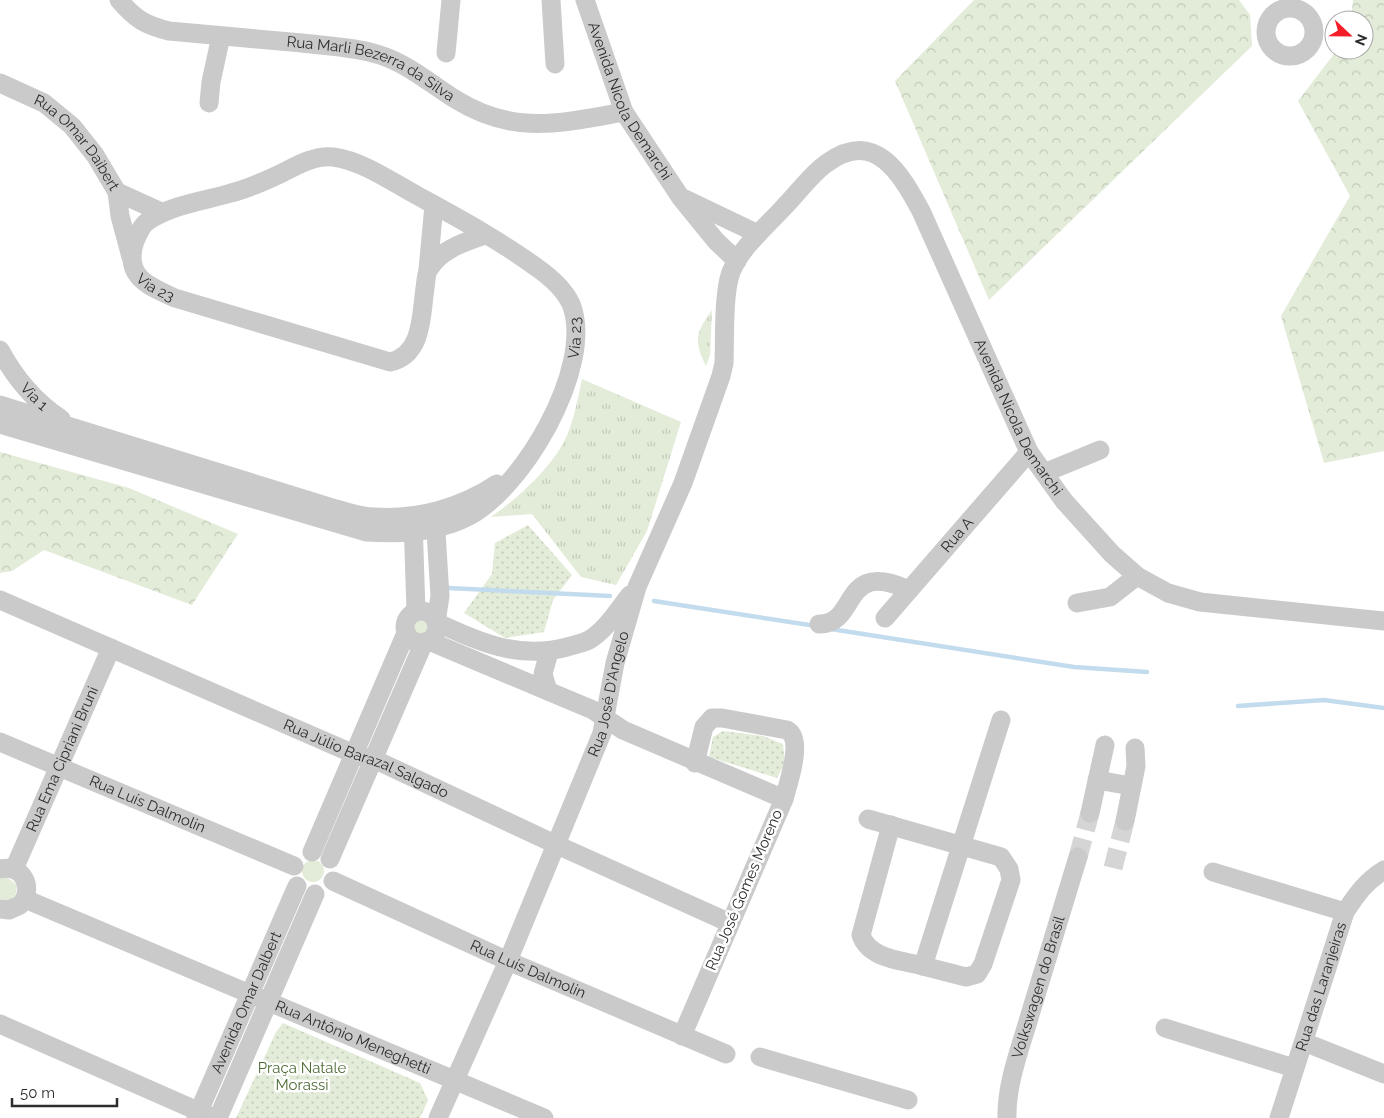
<svg xmlns="http://www.w3.org/2000/svg" width="1384" height="1118" viewBox="0 0 1384 1118" font-family="Raleway,sans-serif">
<style>
.grass{fill:url(#grass-tufts)}
.forest{fill:url(#forest-crowns)}
.park{fill:url(#park-dots)}
.garden{fill:#e2ecd8}
.lines{fill:none;stroke-linecap:round;stroke-linejoin:round}
.stream{stroke:#c2dcee;stroke-width:4.5}
.minor-tunnel{stroke:#d5d5d5;stroke-width:19;stroke-dasharray:19 9;stroke-linecap:butt}
.minor{stroke:#cacaca;stroke-width:19}
.labels{text-anchor:middle;dominant-baseline:central;stroke-width:5;stroke-linejoin:round;paint-order:stroke}
.street-label{font-size:15px;fill:#2d2d2d;stroke:#fff}
.park-label{font-size:15px;fill:#4e6c36;stroke:#fff}
</style>
<defs>
<pattern id="grass-tufts" width="24" height="20" patternUnits="userSpaceOnUse" patternTransform="scale(1.25)"><rect width="24" height="20" fill="#e2ecd8"/><path d="M3 7l-1-3M5 7V3M7 7l1-3M15 17l-1-3M17 17v-4M19 17l1-3" fill="none" stroke="#c2cbba"/></pattern>
<pattern id="forest-crowns" width="20" height="18" patternUnits="userSpaceOnUse" patternTransform="scale(1.25)"><rect width="20" height="18" fill="#e2ecd8"/><path d="M2 6a3 3 0 1 1 6 0M12 15a3 3 0 1 1 6 0" fill="none" stroke="#c2cbba"/></pattern>
<pattern id="park-dots" width="8" height="8" patternUnits="userSpaceOnUse" patternTransform="scale(1.25)"><rect width="8" height="8" fill="#e2ecd8"/><path d="M2 2h.1M6 6h.1" fill="none" stroke="#c2cbba" stroke-width="1.8" stroke-linecap="round"/></pattern>
</defs>
<rect width="100%" height="100%" fill="#fff"/>
<g class="grass">
<path d="M712 310 710 355 706 366C693 340 696 333 712 310Z"/>
<path d="M582 379 681 422 647 531 616 585 581 577 532 514 491 517C516 499 540 478 558 452 572 432 577 403 582 379Z"/>
</g>
<g class="forest">
<polygon points="974,0 1239,0 1250,15 1252,46 989,300 895,81"/>
<polygon points="1353,0 1384,0 1384,451 1324,463 1281,316 1350,196 1298,101 1337,50 1364,50 1364,20 1351,20"/>
<polygon points="0,452 129,488 238,534 192,605 44,550 12,571 0,573"/>
</g>
<g class="park">
<polygon points="528,525 572,575 553,600 544,632 505,638 464,613 492,574 495,543"/>
<polygon points="723,731 763,736 783,744 785,763 777,778 709,757 713,737"/>
<polygon points="283,1023 420,1083 428,1100 420,1118 236,1118 276,1032"/>
</g>
<g class="garden">
<circle cx="420" cy="627" r="11"/>
<circle cx="313" cy="871" r="11"/>
<path d="M7 877 17 885C17 893 15 897 8 901L0 899V879Z"/>
</g>
<g class="lines">
<g class="stream">
<polyline points="448,588 610,596"/>
<polyline points="654,601 816,626"/>
<polyline points="831,629 1074,667 1147,672"/>
<polyline points="1238,706 1324,700 1384,708"/>
</g>
<g class="minor-tunnel">
<polyline points="1078,857 1090,813"/>
<polyline points="1113,868 1125,821"/>
</g>
<g class="minor">
<path id="s1" d="M119 0C135 19 145 25 169 31 213 35 257 39 302 43 327 46 356 47 380 55 408 64 431 84 455 99 514 136 561 123 624 112"/>
<polyline points="551,0 555,64"/>
<path id="s2" d="M585 0 624 112 681 198 716 241 737 261"/>
<circle cx="1290" cy="32" r="24"/>
<polyline points="446,53 451,0"/>
<path id="s3" d="M0 83 44 103 72 126 95 155 117 192 120 216 131 257"/>
<polyline points="209,103 211,82 221,36"/>
<polyline points="117,192 161,212"/>
<polyline points="685,199 758,234"/>
<polyline points="428,270 434,205"/>
<path id="s4" d="M0 350C15 378 34 401 61 419"/>
<path d="M0 405 336 509C348 512 361 517 374 517 417 520 461 508 497 484"/>
<path id="s5" d="M0 424 366 532C399 534 432 533 463 519 520 495 596 366 571 304 564 289 549 276 536 267 499 240 458 218 418 196 392 182 363 161 333 157 314 155 296 166 280 174 265 181 248 189 231 193 204 201 175 204 151 219 142 224 139 232 135 241 123 276 148 286 175 298L390 362C423 355 421 315 425 288 426 282 426 273 429 269 441 249 465 242 485 235"/>
<polyline points="1044,473 1100,450"/>
<polyline points="435,516 440,596 436,622"/>
<polyline points="413,519 416,612"/>
<path id="s6" d="M0 600 354 754 382 763 557 845 730 923"/>
<polyline points="1077,603 1110,597 1137,576"/>
<circle cx="421" cy="627" r="16"/>
<path id="s7" d="M885 618 1029 452"/>
<path d="M436 622C478 642 520 660 567 647 574 645 583 643 589 640 606 630 618 610 630 595"/>
<path d="M819 624C859 625 840 558 909 590"/>
<polyline points="429,641 593,710 623,730 784,799 682,1036"/>
<polyline points="548,691 543,674 549,652"/>
<path id="s8" d="M0 742 294 866"/>
<path d="M695 763 704 727 712 718H722L787 730C804 739 788 784 784 799"/>
<polyline points="1097,780 1131,786"/>
<polyline points="1090,813 1105,745"/>
<polyline points="868,819 1001,857 1009,869 1011,880 983,964 977,974 966,977 923,966 1001,720"/>
<polyline points="1125,821 1136,766 1135,748"/>
<path d="M891 825 861 935C869 959 901 960 923 966"/>
<polyline points="312,852 406,633"/>
<polyline points="330,859 424,642"/>
<path d="M0 869C23 864 35 888 20 905L9 910 0 909"/>
<path id="s9" d="M14 869 111 648"/>
<polyline points="1213,872 1345,912"/>
<path id="s10" d="M333 881 508 961 726 1054"/>
<path id="s11" d="M25 899 544 1118"/>
<polyline points="0,1024 209,1116"/>
<polyline points="1165,1028 1294,1068"/>
<polyline points="1304,1042 1384,1074"/>
<polyline points="760,1057 908,1100"/>
<path id="s12" d="M196 1118 297 886"/>
<polyline points="218,1118 315,894"/>
<path id="s13" d="M438 1118 508 961 602 733 615 663 637 587 683 483 721 376 724 363C725 339 723 294 731 272 741 247 766 227 784 207 798 193 811 174 827 163 875 128 901 174 921 211L1029 452 1064 501 1112 554 1137 576 1168 593 1200 602 1384 621"/>
<path id="s14" d="M1007 1118C1006 1085 1020 1049 1029 1018 1045 964 1062 911 1078 857"/>
<path id="s15" d="M1279 1118 1345 912C1357 894 1366 881 1384 870"/>
</g>
</g>
<g class="labels">
<g class="street-label">
<text stroke="none"><textPath href="#s1" startOffset="268">Rua Marli Bezerra da Silva</textPath></text>
<text stroke="none"><textPath href="#s2" startOffset="111">Avenida Nicola Demarchi</textPath></text>
<text stroke="none"><textPath href="#s3" startOffset="100">Rua Omar Daibert</textPath></text>
<text stroke="none"><textPath href="#s5" startOffset="1298">Via 23</textPath></text>
<text stroke="none"><textPath href="#s5" startOffset="701">Via 23</textPath></text>
<text stroke="none"><textPath href="#s4" startOffset="58">Via 1</textPath></text>
<text stroke="none"><textPath href="#s13" startOffset="1401">Avenida Nicola Demarchi</textPath></text>
<text stroke="none"><textPath href="#s7" startOffset="110">Rua A</textPath></text>
<text stroke="none"><textPath href="#s13" startOffset="458">Rua José D'Angelo</textPath></text>
<text stroke="none"><textPath href="#s9" startOffset="120">Rua Ema Cipriani Bruni</textPath></text>
<text stroke="none"><textPath href="#s6" startOffset="399">Rua Júlio Barazal Salgado</textPath></text>
<text stroke="none"><textPath href="#s8" startOffset="160">Rua Luís Dalmolin</textPath></text>
<text transform="translate(744 890) rotate(-67)">Rua José Gomes Moreno</text>
<text stroke="none"><textPath href="#s10" startOffset="214">Rua Luís Dalmolin</textPath></text>
<text stroke="none"><textPath href="#s14" startOffset="135">Volkswagen do Brasil</textPath></text>
<text stroke="none"><textPath href="#s15" startOffset="138">Rua das Laranjeiras</textPath></text>
<text stroke="none"><textPath href="#s12" startOffset="126">Avenida Omar Dalbert</textPath></text>
<text stroke="none"><textPath href="#s11" startOffset="356">Rua Antônio Meneghetti</textPath></text>
</g>
<g class="park-label">
<text x="302" y="1068">Praça Natale<tspan x="302" dy="17">Morassi</tspan></text>
</g>
</g>
<g transform="translate(1349 35) rotate(112)"><circle r="24" fill="#ffffff" stroke="#ababab"/>
<path d="M0-4L9 19L0 12L-9 19Z" fill="#f41e29"/>
<text y="-8" font-size="14" font-weight="bold" text-anchor="middle" fill="#2d2d2d">N</text>
</g>
<path d="M12 1098v8h105v-8" fill="none" stroke="#2d2d2d" stroke-width="2.5"/>
<text x="20" y="1098" font-size="15" fill="#2d2d2d" stroke="#ffffff" stroke-width="4" paint-order="stroke">50 m</text>
</svg>
